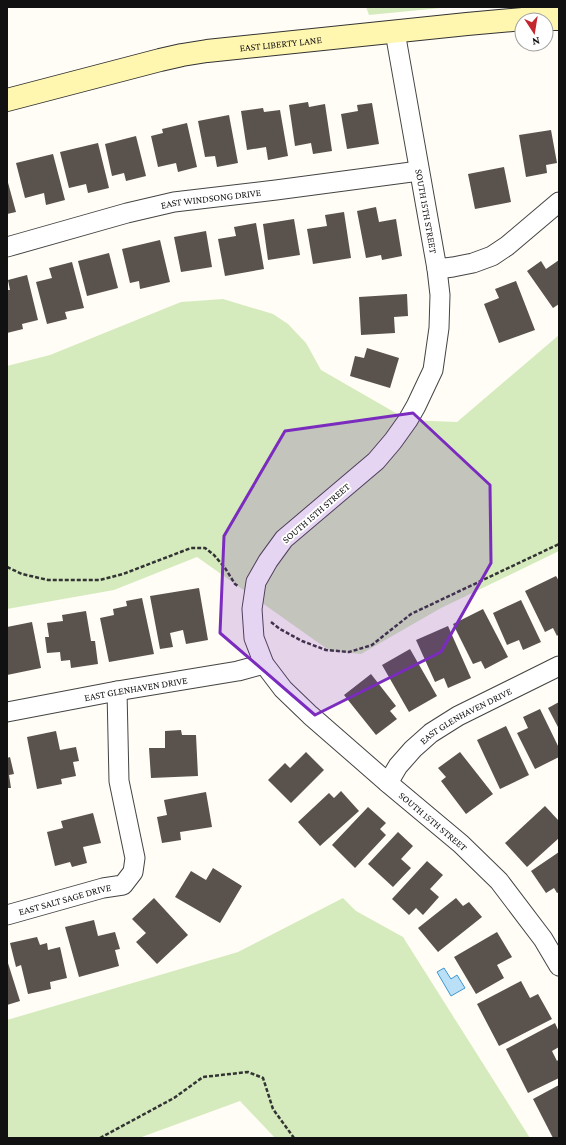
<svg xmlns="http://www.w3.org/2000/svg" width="566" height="1145" viewBox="0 0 566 1145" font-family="'Crimson Pro',serif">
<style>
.green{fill:#d5ebbd}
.water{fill:#b9e0f7;stroke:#3f96cf}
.building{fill:#5a524d}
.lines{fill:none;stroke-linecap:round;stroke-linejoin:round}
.street-casing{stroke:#444;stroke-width:21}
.secondary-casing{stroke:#333;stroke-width:24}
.path{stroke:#333;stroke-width:2.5;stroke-dasharray:4 2;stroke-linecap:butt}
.street{stroke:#fff;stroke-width:19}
.secondary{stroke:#fff6b0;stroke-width:22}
.marked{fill:#7b2cbf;fill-opacity:0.2;stroke:#7b2cbf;stroke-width:3;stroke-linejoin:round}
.labels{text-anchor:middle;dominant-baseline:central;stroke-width:4;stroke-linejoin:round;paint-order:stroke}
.street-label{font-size:10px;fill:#111;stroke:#fff}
</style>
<rect width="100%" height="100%" fill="#fffdf5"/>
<g class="green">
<polygon points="366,7 451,7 369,15"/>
<polygon points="223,299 273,314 288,324 306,343 321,370 408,420 457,422 559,335 559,551 441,608 361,654 330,651 197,557 114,590 7,609 7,366 50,355 181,302"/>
<polygon points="343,898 356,911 403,937 530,1138 275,1138 240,1101 139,1138 7,1138 7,1020 238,952"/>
</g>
<polygon class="water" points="444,968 451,979 457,975 465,988 451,996 437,972"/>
<g class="building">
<polygon points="308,102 309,107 325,104 332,151 313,154 311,143 295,146 289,105"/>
<polygon points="372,103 379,144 347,149 341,114 358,111 357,105"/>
<polygon points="263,108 264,112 280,110 288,156 268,160 266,147 247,150 241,111"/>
<polygon points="229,115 238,163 217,167 215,156 205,157 198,121"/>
<polygon points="187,123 197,167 178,172 176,163 158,167 151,136 163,133 162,129"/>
<polygon points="551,130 557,163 546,165 547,173 526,177 519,135"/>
<polygon points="136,136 146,176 126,181 124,173 112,176 105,144"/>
<polygon points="98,143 109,188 88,193 86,184 69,188 60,152"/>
<polygon points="53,154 65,200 46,205 44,193 25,198 16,163"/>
<polygon points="504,167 511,202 475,209 468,174"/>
<polygon points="7,179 16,212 7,214"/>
<polygon points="376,207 379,222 396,219 402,256 382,260 381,255 366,258 357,211"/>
<polygon points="344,212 351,258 313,264 307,229 327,226 325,215"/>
<polygon points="294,219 300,255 268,260 263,224"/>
<polygon points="256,223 264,269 225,276 218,239 236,236 234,227"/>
<polygon points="206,231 212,267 181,272 174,237"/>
<polygon points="160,240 170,282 140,289 139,281 130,283 122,249"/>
<polygon points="109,253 118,288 87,296 78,261"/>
<polygon points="559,260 559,304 553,308 527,271 541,261 546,269"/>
<polygon points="72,262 84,308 65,312 67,319 47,324 36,282 52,278 49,268"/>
<polygon points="27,275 38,320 22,324 23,329 7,333 7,290 10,290 8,280"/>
<polygon points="516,281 535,330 499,343 484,304 499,298 495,289"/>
<polygon points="407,294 408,316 394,317 395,333 361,335 359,297"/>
<polygon points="367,348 399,358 390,388 350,376 355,356 364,358"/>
<polygon points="556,576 559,581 559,634 557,636 553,628 545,632 525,591"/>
<polygon points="199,588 208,640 186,644 183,630 170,633 173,647 160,649 150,596"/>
<polygon points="142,598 154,654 109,662 100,618 114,615 113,609 127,606 126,601"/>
<polygon points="521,600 541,642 523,650 519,640 507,645 493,613"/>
<polygon points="483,609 508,657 485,669 481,661 473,664 453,624"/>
<polygon points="86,611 91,641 95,641 98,664 71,668 70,660 61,661 60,652 47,653 45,637 49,637 47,623 63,621 62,615"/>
<polygon points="32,622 41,668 7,675 7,627"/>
<polygon points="448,626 471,678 448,688 444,678 435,682 416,640"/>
<polygon points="410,649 437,696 409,712 382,665"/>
<polygon points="371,674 396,706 390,711 397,719 376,735 344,695"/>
<polygon points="559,702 559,729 548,708"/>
<polygon points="540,709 559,748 559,757 535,769 517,733 528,728 523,717"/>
<polygon points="506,726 529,775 500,789 477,740"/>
<polygon points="181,730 182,735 196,735 198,776 151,778 149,748 165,748 165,731"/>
<polygon points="56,731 60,750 76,747 79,761 73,762 76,776 61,779 62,784 37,789 27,737"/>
<polygon points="306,752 324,770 291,803 268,780 285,763 290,768"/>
<polygon points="460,752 493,794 466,814 441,781 446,777 438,768"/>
<polygon points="10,757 14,774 9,775 11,788 7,788 7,758"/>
<polygon points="341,791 359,811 320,846 298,822 329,793 334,798"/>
<polygon points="206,792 212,827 180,832 181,840 162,843 157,817 167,815 164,800"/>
<polygon points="545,806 559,821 559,838 527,867 505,843"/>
<polygon points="368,807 386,823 380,829 386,835 355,868 332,845"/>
<polygon points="93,813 101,843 83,847 87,863 72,867 70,862 55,866 47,832 63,828 61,821"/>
<polygon points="398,832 413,846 401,859 411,868 393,887 368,864"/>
<polygon points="559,852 559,892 557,893 554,888 546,893 531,871"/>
<polygon points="427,861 443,875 430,889 439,897 423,915 416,908 409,915 392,899"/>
<polygon points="213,868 242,886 220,923 175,897 191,871 206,880"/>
<polygon points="154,898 188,935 157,964 136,942 146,933 132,919"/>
<polygon points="456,898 463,906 469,902 482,917 438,952 418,928"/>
<polygon points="94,920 98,936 115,932 120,949 115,950 119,966 79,977 65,927"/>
<polygon points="497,932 512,957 497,965 504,978 476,994 454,957"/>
<polygon points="37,937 40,945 47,943 48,950 60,947 67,978 50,982 51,989 28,994 21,965 16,967 10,943"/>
<polygon points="7,960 20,1001 7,1005"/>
<polygon points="521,981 530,998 538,994 552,1019 499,1046 477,1004"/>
<polygon points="555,1023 559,1032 559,1047 552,1051 557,1061 559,1059 559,1078 528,1093 506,1049"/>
<polygon points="559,1085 559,1138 553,1138 533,1099"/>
</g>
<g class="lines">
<g class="street-casing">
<g id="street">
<path id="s1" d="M395 32 437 269 440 295 439 328 433 370 416 406 408 420 393 441 376 461 284 539 268 561 256 582 252 609 254 638 264 664 283 689 310 715 388 783 461 844 499 881 543 939 559 966"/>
<path id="s2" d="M7 247 127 213 174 202 276 190 419 171"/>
<polyline points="437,269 453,267 473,263 492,256 507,246 559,202"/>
<path id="s3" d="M7 712 117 691 238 671 264 664"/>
<path id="s4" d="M388 783 398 766 413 749 431 733 458 716 559 666"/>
<path id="s5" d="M7 915 103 888 123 885 133 872 135 858 119 781 117 691"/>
</g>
</g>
<g class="secondary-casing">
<g id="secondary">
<path id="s6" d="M7 100 160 60 182 55 207 51 467 24 523 19H559"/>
</g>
</g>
<g class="path">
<polyline points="7,567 22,574 48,580 100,580 123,574 191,548 205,548 214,555 225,568 235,584 238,586"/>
<polyline points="271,622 280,629 302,641 326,650 349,652 372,645 411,614 559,544"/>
<polyline points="100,1138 174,1098 203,1077 248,1072 263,1078 273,1109 294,1138"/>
</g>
<use href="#street" class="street"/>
<use href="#secondary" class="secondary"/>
</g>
<path class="marked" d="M413 413 490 485 491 563 441 652 315 715 220 633 224 536 285 431Z"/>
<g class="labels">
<g class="street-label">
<text stroke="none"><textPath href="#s6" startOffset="280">EAST LIBERTY LANE</textPath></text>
<text stroke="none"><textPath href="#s2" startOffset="210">EAST WINDSONG DRIVE</textPath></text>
<text stroke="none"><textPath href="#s1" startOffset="182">SOUTH 15TH STREET</textPath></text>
<text transform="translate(316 513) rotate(-41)">SOUTH 15TH STREET</text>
<text stroke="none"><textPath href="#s3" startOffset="131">EAST GLENHAVEN DRIVE</textPath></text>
<text stroke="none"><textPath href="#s4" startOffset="105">EAST GLENHAVEN DRIVE</textPath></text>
<text stroke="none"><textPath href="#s1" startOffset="938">SOUTH 15TH STREET</textPath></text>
<text stroke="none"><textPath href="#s5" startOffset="60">EAST SALT SAGE DRIVE</textPath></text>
</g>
</g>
<rect width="566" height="1145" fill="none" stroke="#111111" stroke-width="16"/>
<g transform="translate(534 32) rotate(168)"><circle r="19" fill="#ffffff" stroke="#a0a0a0"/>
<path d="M0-3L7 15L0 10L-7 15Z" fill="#c4262e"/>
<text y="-6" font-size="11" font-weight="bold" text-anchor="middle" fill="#111111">N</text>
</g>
</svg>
